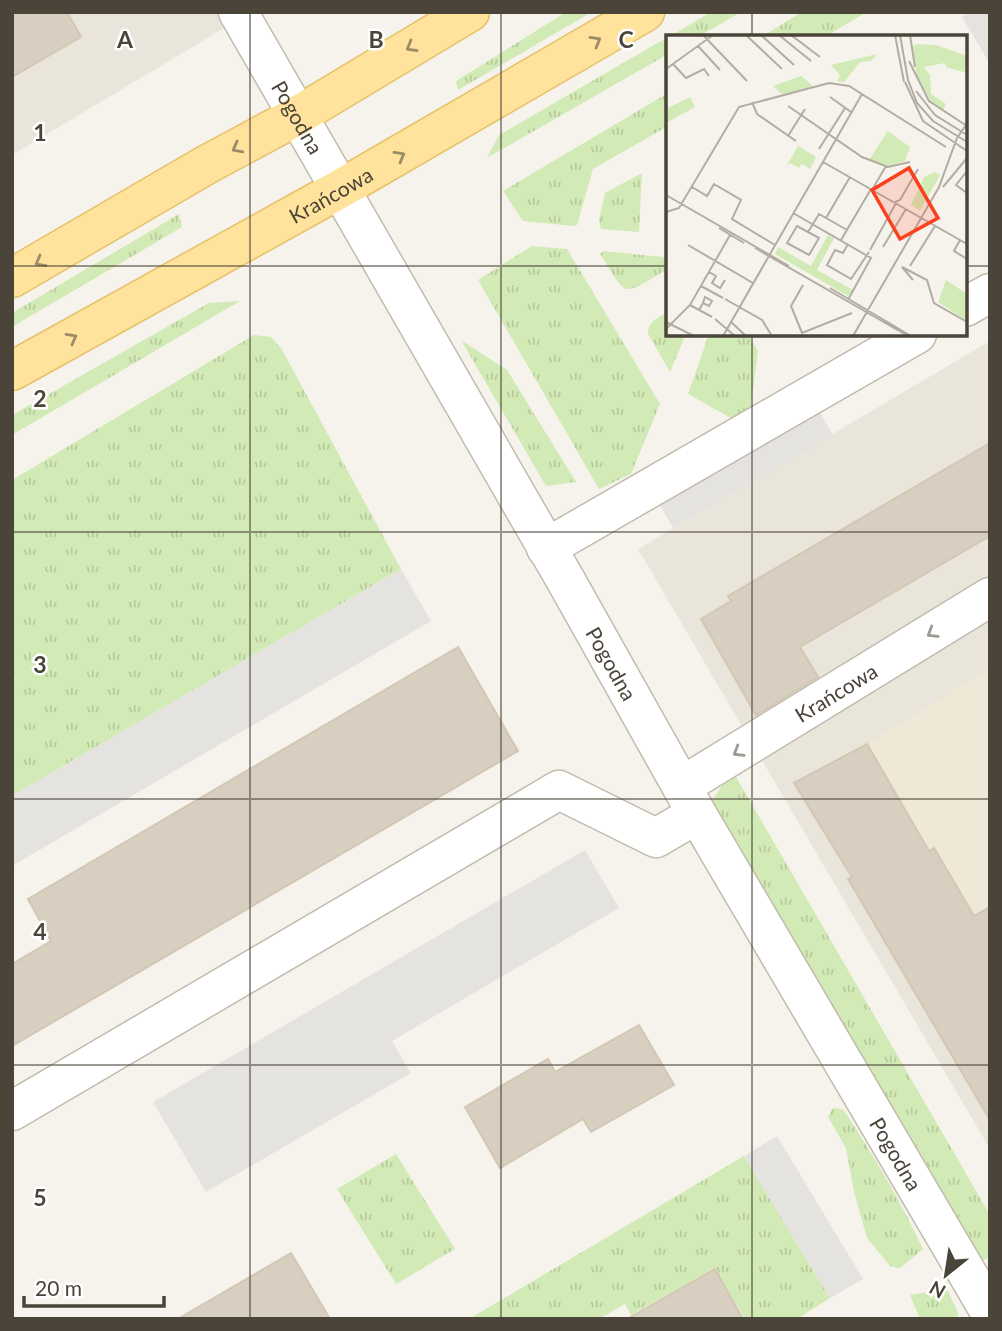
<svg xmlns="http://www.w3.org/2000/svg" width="1002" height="1331" viewBox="0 0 1002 1331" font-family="Lato,sans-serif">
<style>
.residential{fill:#eae5da}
.education{fill:#efe8d6}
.grass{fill:url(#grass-tufts)}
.parking{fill:#e5e3e0}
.building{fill:#d8cfc1;stroke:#d3c7b4;stroke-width:2}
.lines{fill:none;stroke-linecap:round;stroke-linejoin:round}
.street-casing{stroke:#c2bbae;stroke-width:41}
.primary-casing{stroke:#e6c16a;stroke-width:41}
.street{stroke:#fff;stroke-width:38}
.primary{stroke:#ffe39c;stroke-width:38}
.oneway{stroke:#9c8c66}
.oneway2{stroke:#9c9892}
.grid{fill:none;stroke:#4b4439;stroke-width:2;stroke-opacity:0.55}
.labels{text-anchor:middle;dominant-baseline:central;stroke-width:5;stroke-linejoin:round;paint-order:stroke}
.street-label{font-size:21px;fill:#4b4439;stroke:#fff}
.inset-road{fill:none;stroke:#b2ada4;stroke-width:2}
.view{fill:#fc3f1d;fill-opacity:0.15;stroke:#fc3f1d;stroke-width:3.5}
.inset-edge{fill:none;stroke:#4b4439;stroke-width:3.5}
.grid-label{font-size:23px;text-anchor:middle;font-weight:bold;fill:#4b4439;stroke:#fff;stroke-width:5;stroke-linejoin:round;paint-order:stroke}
</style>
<defs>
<pattern id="grass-tufts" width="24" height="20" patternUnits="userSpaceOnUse" patternTransform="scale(1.75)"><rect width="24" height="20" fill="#d2eab5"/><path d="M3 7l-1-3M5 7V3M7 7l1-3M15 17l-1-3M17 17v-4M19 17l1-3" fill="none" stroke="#b6ca9c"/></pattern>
</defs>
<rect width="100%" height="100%" fill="#f6f3ec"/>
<g class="residential">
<polygon points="12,12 251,12 12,155"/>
<polygon points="990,341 990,1149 638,549"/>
</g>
<polygon class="education" points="990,668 990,1112 985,1105 982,1107 848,879 851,876 794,783 868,744"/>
<g class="grass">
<polygon points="566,12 592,12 458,90 456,81"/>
<polygon points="711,12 741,12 698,37 669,37"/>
<polygon points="802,12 867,12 824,37 761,37"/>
<polygon points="668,37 668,54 487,158 499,135"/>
<polygon points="668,93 668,126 593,169 577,225 574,226 523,221 503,191"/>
<polygon points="642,173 639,232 601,229 599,220 605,193"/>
<polygon points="179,214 182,227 12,327 12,313"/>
<polygon points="532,246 567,249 660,404 631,474 599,489 478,280"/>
<path d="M603 251 663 257 668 258V269C619 297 629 299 600 254Z"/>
<polygon points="240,301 12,435 12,415 209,303"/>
<path d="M668 312V334H686L670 372 648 334C648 321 657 318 668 312Z"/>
<polygon points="709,334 748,334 758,351 751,406 731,418 688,394"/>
<polygon points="254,335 271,337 281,348 401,569 12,796 12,480"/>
<polygon points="461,340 507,370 576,482 546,486"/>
<polygon points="732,770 990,1215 990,1257 978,1262 707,809"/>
<path d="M833 1108 843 1109C873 1154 900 1200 923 1249L900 1268 890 1266 867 1238 854 1192 846 1148 828 1117Z"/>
<polygon points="396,1154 455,1249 396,1284 337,1189"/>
<polygon points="744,1156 830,1298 797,1319 745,1319 715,1268 631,1315 625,1304 599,1319 469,1319"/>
<polygon points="947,1289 959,1315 955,1319 920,1319 910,1295"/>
</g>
<g class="parking">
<polygon points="969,12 990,12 990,64 962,17"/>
<polygon points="810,395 833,435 673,528 650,488"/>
<polygon points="401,569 431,621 12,866 12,796"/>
<polygon points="585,850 619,908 392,1041 411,1073 206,1192 153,1102"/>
<polygon points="777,1136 863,1279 830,1298 744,1156"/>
</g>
<g class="building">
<polygon points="12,12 67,12 81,37 12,77"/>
<polygon points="990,443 990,536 800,647 818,677 756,715 701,619 731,601 728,596"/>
<polygon points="458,647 518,751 12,1046 12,964 51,941 28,899"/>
<polygon points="867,744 929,851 934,848 974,916 990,907 990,1120 848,879 852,877 794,783"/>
<polygon points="639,1025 674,1085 591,1132 583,1119 500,1168 465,1107 548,1059 555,1072"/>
<polygon points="291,1253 330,1319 178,1319"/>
<polygon points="715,1269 743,1319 627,1319"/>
</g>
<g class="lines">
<g class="street-casing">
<g id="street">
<path id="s1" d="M238 12 565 579 697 814 990 1312"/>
<polyline points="965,307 990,293"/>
<polyline points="546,548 917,334"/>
<path id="s2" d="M682 786 990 597"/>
<polyline points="12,1111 559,790 656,838 697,814"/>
</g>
</g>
<g class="primary-casing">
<g id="primary">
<polyline points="12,278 206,165 297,116 470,12"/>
<path id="s3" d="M12 371 340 189 645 12"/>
</g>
</g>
<use href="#street" class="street"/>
<use href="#primary" class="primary"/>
</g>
<defs><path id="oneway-chevron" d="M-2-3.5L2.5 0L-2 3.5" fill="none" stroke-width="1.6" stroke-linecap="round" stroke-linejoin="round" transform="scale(1.75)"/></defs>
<g class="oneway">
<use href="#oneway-chevron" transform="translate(596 41) rotate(-30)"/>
<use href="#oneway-chevron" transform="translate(411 47) rotate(150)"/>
<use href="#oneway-chevron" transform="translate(237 148) rotate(152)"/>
<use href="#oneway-chevron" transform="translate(400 156) rotate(-30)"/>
<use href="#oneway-chevron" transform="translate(40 262) rotate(150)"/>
<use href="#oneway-chevron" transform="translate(72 338) rotate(-29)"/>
</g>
<g class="oneway2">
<use href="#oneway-chevron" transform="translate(932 633) rotate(148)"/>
<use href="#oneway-chevron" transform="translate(738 752) rotate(149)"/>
</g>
<path class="grid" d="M250 12V1319M501 12V1319M752 12V37M12 266H668M965 266H990M752 334V1319M12 532H990M12 799H990M12 1065H990"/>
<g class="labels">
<g class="street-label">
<text stroke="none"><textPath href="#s1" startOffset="121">Pogodna</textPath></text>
<text stroke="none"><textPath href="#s3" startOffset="364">Krańcowa</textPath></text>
<text stroke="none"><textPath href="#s1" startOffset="751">Pogodna</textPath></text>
<text stroke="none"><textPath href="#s2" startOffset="180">Krańcowa</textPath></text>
<text stroke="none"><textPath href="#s1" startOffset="1318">Pogodna</textPath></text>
</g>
</g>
<g transform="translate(666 35)">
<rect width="301" height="301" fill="#f6f3ec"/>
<path d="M251 9 270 10 301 21V38L280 32 279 28 258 32 264 40 265 59 280 69 277 75 265 66 251 42 247 11ZM211 19 205 26 194 27 178 47 171 46 174 40 165 30ZM135 41 147 51 117 60 107 51ZM24 62 29 72 0 88V74ZM222 96 244 112 239 126 224 131 203 125ZM269 137 274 140 254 176 245 170 258 142ZM162 200 168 203 151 235 187 255 182 261 109 219 112 212 145 231ZM280 245 301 259V286L272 267Z" fill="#d2eab5"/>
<path d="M132 111 150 122 144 134 136 129 133 133 124 128 120 132Z" fill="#d2eab5"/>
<path class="inset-road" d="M37 0 81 46M80 0 116 34M95 0 128 30M113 0 145 26M125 0 154 22M229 0 238 47M234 0 242 45 251 68 267 86 301 107M244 0 249 32M32 11 54 35M243 26 263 66 301 91M7 29 20 43 38 34 43 41M0 34 47 0M239 47 257 86 301 116M250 56 269 80 301 100M164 62 185 77M86 67 91 79 130 106M122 71 196 122 222 132 244 127M122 101 139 74M153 114 179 73M157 127 301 209M301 136 290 150 301 158M26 152 41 161 48 149 75 165 66 184 109 210M277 152 301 123M206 155 220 131M0 160 123 231M229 167 234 165 252 134M0 177 13 173 73 72 163 48 183 51 280 112M127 178 205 223 183 263M160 183 184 142M131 191 153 203 143 220 121 208ZM53 193 78 208M142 197 153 179 181 195M175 205 205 154M294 205 288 216 301 224M182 209 177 218 169 215 161 230 185 244 203 217M22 210 87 248M217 212 240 174M89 213 242 301M204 215 230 168M244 231 269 191M43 237 50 241 46 248 54 253 59 245M247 245 236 232 261 245 268 268 301 287M137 250 125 271 136 298 186 278M35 251 57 263M164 253 245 301M59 264 96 285 106 301M24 270 46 282M33 275 37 268 43 271 46 266 39 262 37 268M49 284 69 301M0 287 28 301M65 287 80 301H88M0 294 24 270 64 200M57 301 196 59M187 301 273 152 291 103 300 90"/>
<path class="view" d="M243 133 272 183 234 204 206 155Z"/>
<rect width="301" height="301" class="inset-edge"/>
</g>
<g class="grid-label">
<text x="125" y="48">A</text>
<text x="376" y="48">B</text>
<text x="626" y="48">C</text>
<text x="40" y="141">1</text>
<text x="40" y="407">2</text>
<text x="40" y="673">3</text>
<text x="40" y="940">4</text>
<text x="40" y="1206">5</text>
</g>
<rect width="1002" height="1331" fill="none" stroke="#4b4439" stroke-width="28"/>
<g transform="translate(946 1275) rotate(210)" stroke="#ffffff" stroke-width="5" paint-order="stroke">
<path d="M0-5L12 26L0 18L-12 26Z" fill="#4b4439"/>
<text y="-10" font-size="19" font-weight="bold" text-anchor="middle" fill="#4b4439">N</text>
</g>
<path d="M24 1296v10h140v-10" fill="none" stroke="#4b4439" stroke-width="3.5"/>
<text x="35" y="1296" font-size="21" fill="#4b4439" stroke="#ffffff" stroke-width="5" paint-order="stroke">20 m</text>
</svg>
